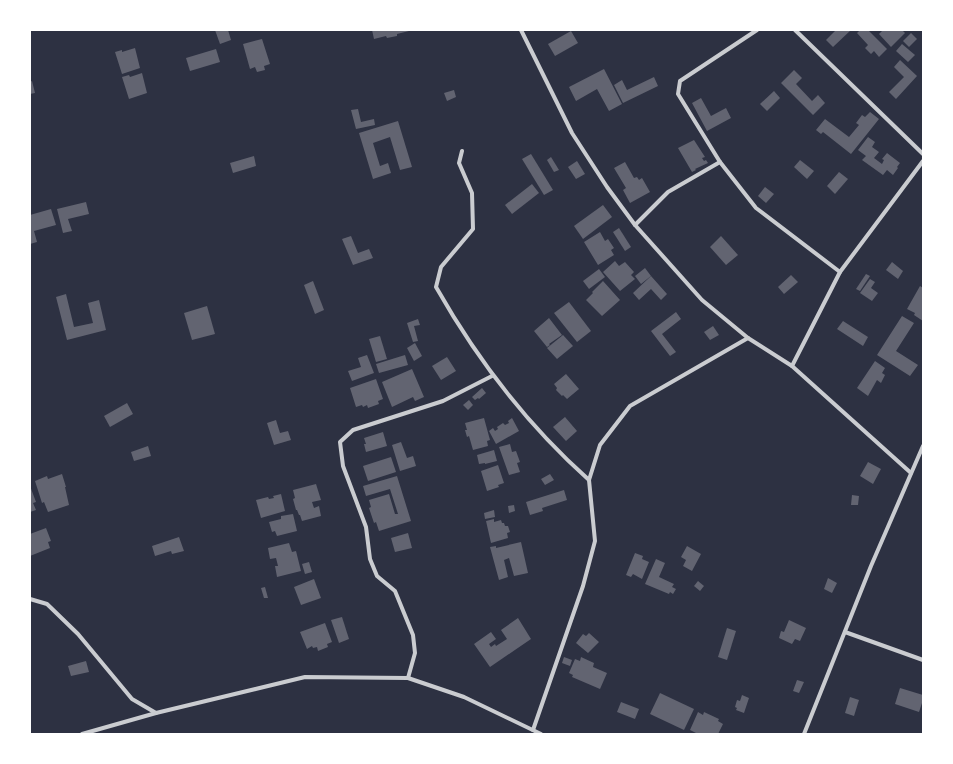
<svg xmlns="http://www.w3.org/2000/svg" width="953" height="764" viewBox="0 0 953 764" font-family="'Exo 2',sans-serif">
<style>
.building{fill:#626471}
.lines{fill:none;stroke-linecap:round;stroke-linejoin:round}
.minor{stroke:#caccd0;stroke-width:4}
</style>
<rect width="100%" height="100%" fill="#2d3142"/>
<g class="building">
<polygon points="215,30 228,30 231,40 220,44"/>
<polygon points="372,30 409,30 409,31 397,34 397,36 387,38 386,36 374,39"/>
<polygon points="836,30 851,30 833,47 826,40"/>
<polygon points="860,30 868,30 887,49 879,57 874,51 871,54 865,48 868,45 857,33"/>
<polygon points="883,30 902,30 905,33 891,47 879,34"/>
<polygon points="571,31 578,43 555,56 548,44"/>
<polygon points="911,33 917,39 909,47 903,41"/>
<polygon points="262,39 270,64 264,66 265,70 257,72 255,67 250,69 243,44"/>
<polygon points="902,44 915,55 908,62 896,51"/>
<polygon points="135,48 140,68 122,74 115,52 122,50 122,52"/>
<polygon points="216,49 220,62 190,71 186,58"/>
<polygon points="900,60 917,76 896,99 889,92 904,77 894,67"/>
<polygon points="604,69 622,104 609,111 597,89 576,101 569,87"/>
<polygon points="794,70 802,78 796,84 812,101 818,95 825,103 813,115 781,83"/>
<polygon points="142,73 147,93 129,99 122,77 129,75 130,77"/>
<polygon points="654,77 658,86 623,103 614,85 622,80 627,90"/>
<polygon points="32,81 35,93 30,94 30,82"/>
<polygon points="454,90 456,97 447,101 444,93"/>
<polygon points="774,91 780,98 767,111 760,104"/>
<polygon points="701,98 711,116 726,108 731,118 707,131 692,103"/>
<polygon points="358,109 361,122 374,119 375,125 356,129 351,110"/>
<polygon points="870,112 879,119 851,154 823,132 821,134 816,130 825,119 849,137 859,125 856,123 862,115 865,117"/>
<polygon points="398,121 412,167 400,170 390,137 373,143 380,166 388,163 391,173 373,179 359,133"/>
<polygon points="868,137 875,142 872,147 879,152 874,158 882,164 884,160 882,159 887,153 900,163 897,167 898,168 893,175 887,170 883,175 862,160 866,156 858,150"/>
<polygon points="694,140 705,157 702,158 704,161 706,160 708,163 695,169 696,170 692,172 678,148"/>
<polygon points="531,154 553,190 544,195 522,159"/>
<polygon points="254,156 256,166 233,173 230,163"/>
<polygon points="551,157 559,170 554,172 547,160"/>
<polygon points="800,160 814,171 807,179 794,167"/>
<polygon points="577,161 585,174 576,179 568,167"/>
<polygon points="625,162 634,178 637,177 639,180 642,178 650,192 630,203 623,190 626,188 614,168"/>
<polygon points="839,172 848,179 835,194 827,186"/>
<polygon points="532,184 539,193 512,214 505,205"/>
<polygon points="765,187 774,194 766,203 758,196"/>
<polygon points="86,202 89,214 68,219 72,231 63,233 57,209"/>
<polygon points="603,205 612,217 583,239 574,226"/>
<polygon points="51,209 56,225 34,231 37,242 30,244 30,215"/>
<polygon points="619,228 631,247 625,251 613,232"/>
<polygon points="600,232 605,241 608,239 614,248 611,250 614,255 598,265 584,242"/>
<polygon points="351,236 358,253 369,249 373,258 353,265 342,239"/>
<polygon points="721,236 738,255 726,265 710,247"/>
<polygon points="615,261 619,266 625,262 634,272 631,275 635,279 620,291 603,272"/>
<polygon points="892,262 903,271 898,279 886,270"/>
<polygon points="645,268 651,276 641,284 635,276"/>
<polygon points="599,269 605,277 589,289 583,281"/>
<polygon points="866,274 870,276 860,291 856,289"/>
<polygon points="791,275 798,282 784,294 778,287"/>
<polygon points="651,276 667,294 661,300 651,289 639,300 633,293"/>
<polygon points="870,279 875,282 871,288 878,293 872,301 860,293"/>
<polygon points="313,281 324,310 315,314 304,285"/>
<polygon points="603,281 620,300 602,316 586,300 593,293 592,292"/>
<polygon points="920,286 923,288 923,321 914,315 915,313 907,309"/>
<polygon points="66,294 74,327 93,323 88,303 99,300 106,330 67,340 56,297"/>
<polygon points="569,302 591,331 577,342 554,313"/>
<polygon points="207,306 215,334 192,340 184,313"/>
<polygon points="676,312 681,319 662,334 676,352 670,356 651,331"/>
<polygon points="902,316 914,323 896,351 918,365 910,376 877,355"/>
<polygon points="549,318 562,335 549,344 550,345 547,347 534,331"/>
<polygon points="418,319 420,325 414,326 418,341 413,342 407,323"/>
<polygon points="843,321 868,337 863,346 837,329"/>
<polygon points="713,326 719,335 710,340 704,332"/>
<polygon points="563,335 573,346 557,359 547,348"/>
<polygon points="380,336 387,359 376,362 369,339"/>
<polygon points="415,343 422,356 414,361 407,348"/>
<polygon points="367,355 374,373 352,381 348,371 361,367 358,358"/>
<polygon points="405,355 408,365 379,373 376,364"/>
<polygon points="447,357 456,371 441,380 432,366"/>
<polygon points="875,361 885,368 882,373 885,375 881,383 877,380 868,396 857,388"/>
<polygon points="412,369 424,397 415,401 413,397 392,407 382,382"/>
<polygon points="566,374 579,389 567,399 563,395 562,396 556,390 557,388 554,384"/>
<polygon points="376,379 383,399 378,401 379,404 368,408 367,405 363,407 362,405 356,407 350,388"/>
<polygon points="482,388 486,393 479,399 478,398 475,400 472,397"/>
<polygon points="469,400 473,405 468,410 463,405"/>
<polygon points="127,403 133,414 110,427 104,416"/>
<polygon points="565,417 577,431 566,441 553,427"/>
<polygon points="484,418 490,440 487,441 488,446 473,450 469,436 467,437 465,430 467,430 465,423"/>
<polygon points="512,418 519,431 496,444 489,431 493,428 495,431 498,429 497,427 503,423 505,425 509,423 508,421"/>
<polygon points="276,420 280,433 288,431 291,440 274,445 267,423"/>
<polygon points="383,432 387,446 366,452 364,444 366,444 364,438"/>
<polygon points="401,442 407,458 413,456 416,466 400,471 392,445"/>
<polygon points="510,444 512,452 516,451 520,462 517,463 520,472 509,475 499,447"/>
<polygon points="148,446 151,456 134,461 131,452"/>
<polygon points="494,450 497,461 485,464 485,463 479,464 477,455"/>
<polygon points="391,457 396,472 368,481 363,466"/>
<polygon points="868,462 881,469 873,484 860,476"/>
<polygon points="498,465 504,483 498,485 499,487 487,491 481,471"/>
<polygon points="62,474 66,487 65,487 69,505 48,512 44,502 42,503 35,481 47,476 48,479"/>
<polygon points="550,474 554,480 545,485 541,479"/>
<polygon points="397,476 411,521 379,531 376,522 374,523 369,508 371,507 369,500 389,494 395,514 398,514 390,489 366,496 363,486"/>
<polygon points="316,484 321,500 312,502 314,508 319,506 321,516 302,521 300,515 299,515 297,510 296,510 293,499 295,498 293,490"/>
<polygon points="30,486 36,502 33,503 36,510 30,512"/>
<polygon points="564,490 567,500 542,508 543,511 530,515 526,502"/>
<polygon points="281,494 285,511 261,518 256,500 268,497 269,499 274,498 273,496"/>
<polygon points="852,495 859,496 858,505 851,505"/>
<polygon points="514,505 515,511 509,513 508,506"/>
<polygon points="494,510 495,517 485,519 484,513"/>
<polygon points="293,514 297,531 277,536 275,531 272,532 269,522 281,519 281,516"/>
<polygon points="494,519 494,522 501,520 502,523 504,523 505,526 508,526 510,532 507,533 508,538 491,543 486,521"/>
<polygon points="46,528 51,541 48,542 50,548 30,556 30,534"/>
<polygon points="408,533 412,548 395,552 391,538"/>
<polygon points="179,537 184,551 172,554 171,551 155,556 152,546"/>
<polygon points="521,542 528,573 514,576 509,558 504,560 508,577 499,580 490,547 496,546 496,548"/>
<polygon points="289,543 292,552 296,551 301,571 277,577 275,566 278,566 276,558 270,559 268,548"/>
<polygon points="687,546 701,554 692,571 683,566 686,560 681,557"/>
<polygon points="635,553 643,556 642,559 649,562 642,579 633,574 631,577 626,575"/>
<polygon points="656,559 665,563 659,577 674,584 672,587 676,589 673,594 670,592 669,594 645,584"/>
<polygon points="309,562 312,572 305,574 302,564"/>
<polygon points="828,578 837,583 832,593 824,589"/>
<polygon points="314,579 321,598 301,605 294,587"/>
<polygon points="698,581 704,586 700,591 694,586"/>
<polygon points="265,587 268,598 264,598 261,588"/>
<polygon points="342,617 349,639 339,643 331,620"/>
<polygon points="518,618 531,639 490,667 474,644 491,632 496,639 489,644 491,647 495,644 496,646 507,639 501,630"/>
<polygon points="789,620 806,628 800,641 795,639 792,644 779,638 781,631 784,632"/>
<polygon points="325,623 332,642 327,644 328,647 318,651 317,647 313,648 312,646 307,649 300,632"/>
<polygon points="727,628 736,631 727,660 718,657"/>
<polygon points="589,633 599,642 588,653 576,643 583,634 586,636"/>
<polygon points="564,657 572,660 570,666 562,663"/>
<polygon points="581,657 594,663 593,667 607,673 600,689 572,677 573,675 569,673 575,659 580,661"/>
<polygon points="86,661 89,672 71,676 68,666"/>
<polygon points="797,680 804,682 799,693 793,691"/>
<polygon points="900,688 923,695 923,700 919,712 895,704"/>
<polygon points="660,693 694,709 684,730 650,714"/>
<polygon points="742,695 749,698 744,713 736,710 737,708 735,707 737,700 740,701"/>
<polygon points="850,697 859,700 854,716 845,713"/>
<polygon points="621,702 639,709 635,719 617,712"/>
<polygon points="698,712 703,715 704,712 719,719 718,721 723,724 718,734 698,734 690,730"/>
</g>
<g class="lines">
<g class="minor">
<polyline points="521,30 572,133 607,187 635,225 702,300 748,338 792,366 911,473"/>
<polyline points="757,30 680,81 678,94 720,162 756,208 840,272"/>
<polyline points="795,30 923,154"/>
<path d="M462 151 459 163 472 193 473 229 441 267 436 287C478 361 526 424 589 480"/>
<polyline points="635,225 668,192 720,162"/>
<polyline points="792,366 840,272 923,161"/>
<polyline points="30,599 47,604 78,634 132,699 156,713"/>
<polyline points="845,632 923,660"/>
<polyline points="408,678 415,653 413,635 395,591 377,576 370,559 366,527 343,466 340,442 353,430 443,401 492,376"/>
<polyline points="533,730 583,586 595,541 589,480 600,445 630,406 748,338"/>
<polyline points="82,734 156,713 305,677 408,678 464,697 541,734"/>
<polyline points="804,734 871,566 923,446"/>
</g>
</g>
<rect width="953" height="764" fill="none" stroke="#ffffff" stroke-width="62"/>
</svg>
